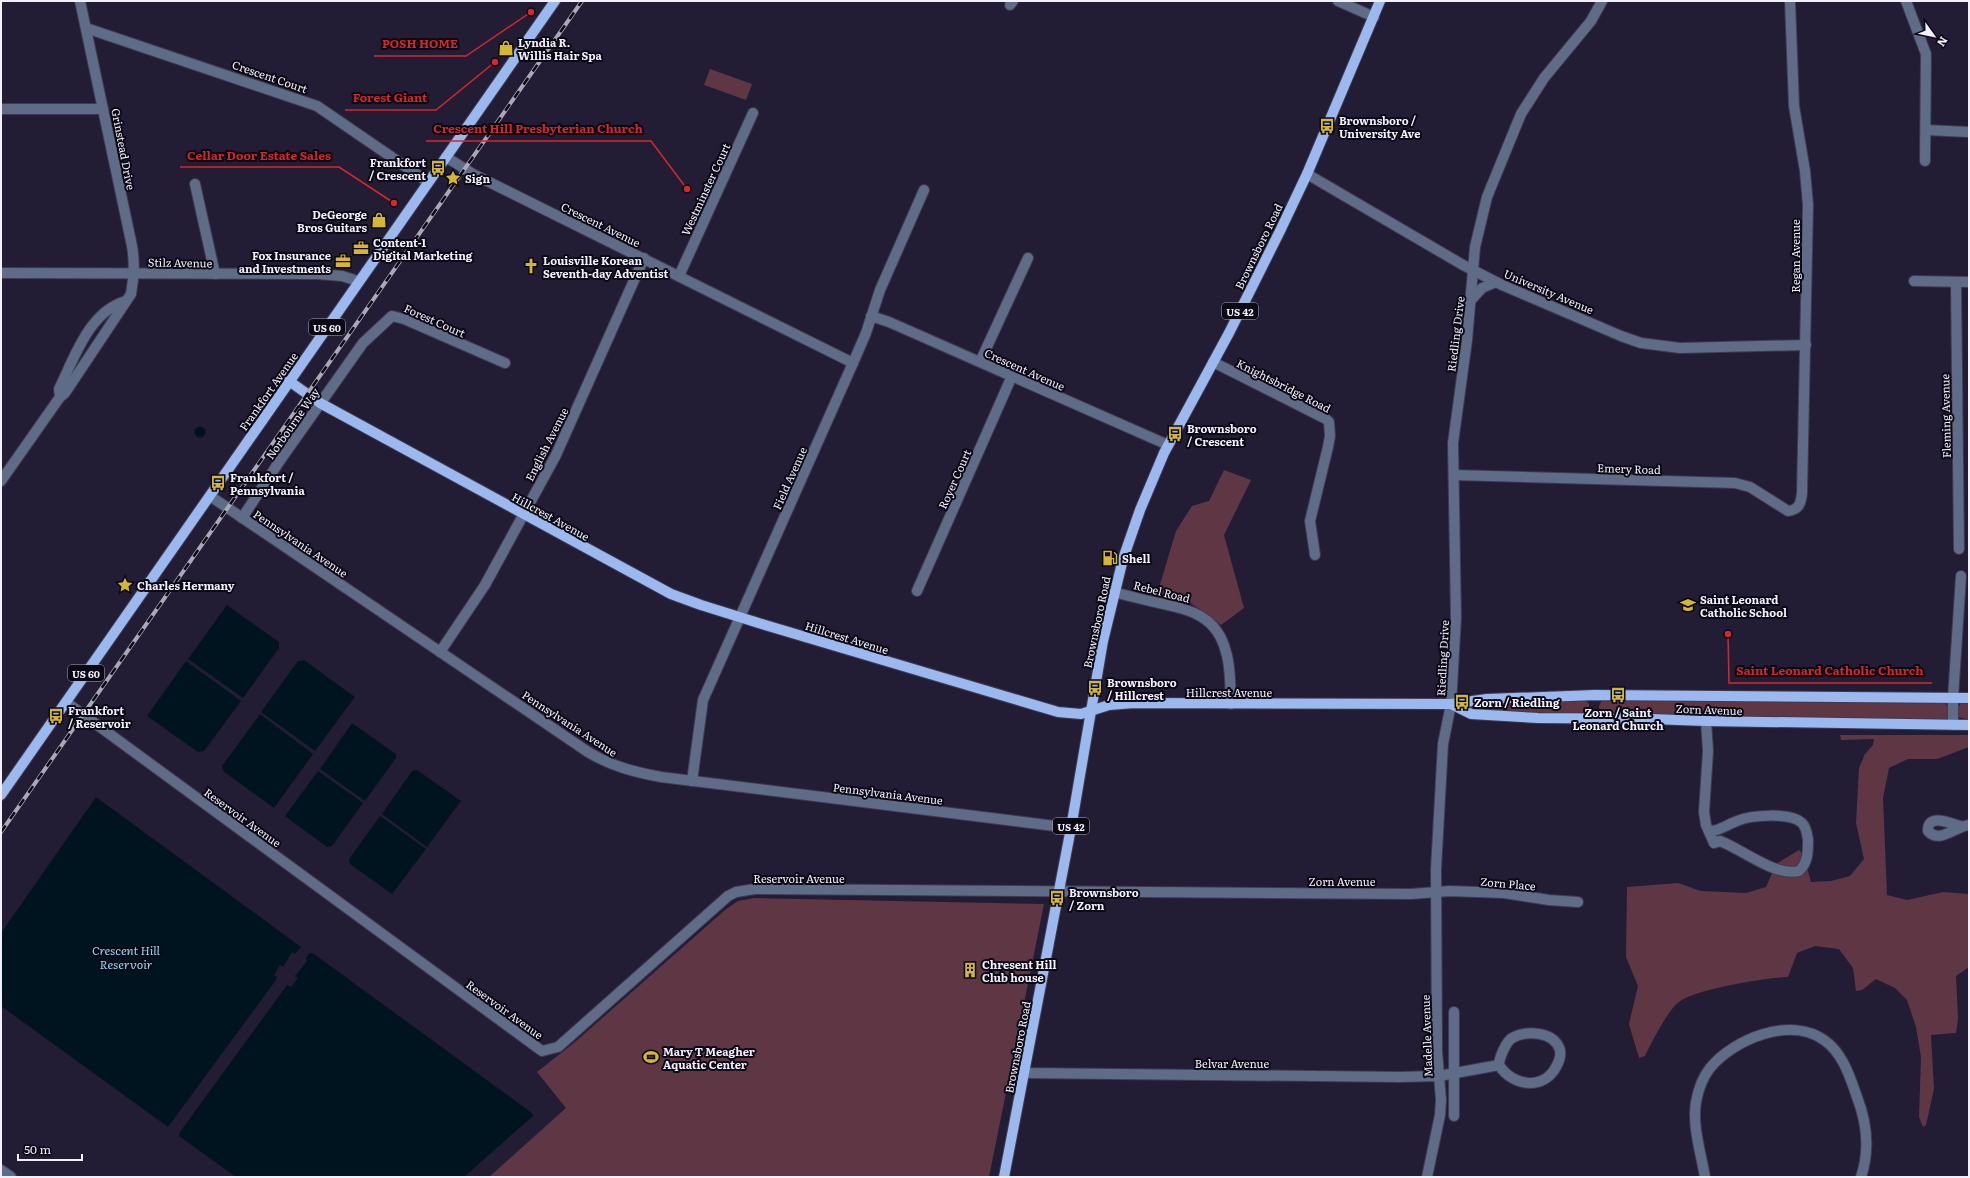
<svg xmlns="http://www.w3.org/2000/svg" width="1970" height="1178" viewBox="0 0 1970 1178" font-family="Literata,serif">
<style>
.green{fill:#5f3644}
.water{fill:#001420}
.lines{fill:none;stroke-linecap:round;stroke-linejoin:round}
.minor-casing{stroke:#403a51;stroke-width:12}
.major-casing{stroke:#403a51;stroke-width:12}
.minor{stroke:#5e6c87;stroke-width:10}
.major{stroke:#9bb9ef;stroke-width:10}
.rail-casing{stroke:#aca8ba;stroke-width:4}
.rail{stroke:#0b0914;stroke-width:2.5;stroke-dasharray:8;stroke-linecap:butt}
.labels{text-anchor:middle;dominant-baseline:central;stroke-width:4;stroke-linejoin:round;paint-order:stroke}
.shield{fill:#0b0914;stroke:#adabb8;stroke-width:1}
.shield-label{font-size:10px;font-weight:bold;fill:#f3f0fe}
.poi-label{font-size:11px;font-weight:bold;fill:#f3f0fe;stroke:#0b0914;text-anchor:start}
.street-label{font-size:11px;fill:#f3f0fe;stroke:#0b0914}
.water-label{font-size:12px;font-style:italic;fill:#98d8f7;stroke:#0b0914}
.leader{fill:none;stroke:#d62828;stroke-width:1.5}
.callout-dot{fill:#d62828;stroke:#0b0914;stroke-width:1.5}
.callout-label{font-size:12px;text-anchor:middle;font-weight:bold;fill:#d62828;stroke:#0b0914;stroke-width:4;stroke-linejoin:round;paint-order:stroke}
</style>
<rect width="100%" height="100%" fill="#231c35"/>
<g class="green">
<polygon points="710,69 752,84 746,100 704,85"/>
<polygon points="1224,470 1251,480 1224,535 1244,608 1221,625 1192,604 1156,598 1176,531 1192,506 1209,501"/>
<polygon points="1586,700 1589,704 1589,712 1585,714 1533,714 1473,710 1468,707 1475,704"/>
<polygon points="1602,700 1943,702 1948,706 1948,715 1947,719 1943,720 1603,715 1600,712 1599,706"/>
<polygon points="1961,703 1969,703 1969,720 1958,717 1958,708"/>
<path d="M1840 735H1969V747L1937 759H1908L1889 768 1883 798 1887 895 1907 900 1943 892 1969 894V967L1956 976 1958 1019 1956 1033 1931 1035 1934 1089 1926 1125 1923 1127 1919 1117 1921 1057 1916 1027 1907 1000 1895 988 1876 979 1862 990 1856 991 1853 968 1839 949 1815 946 1797 953 1788 977C1766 978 1696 989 1679 1002 1667 1011 1652 1042 1645 1056L1639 1058 1629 1024 1638 986 1626 957 1627 887 1678 883 1701 891 1746 893 1766 887 1776 864 1799 850 1804 856 1811 882 1831 881 1850 876 1864 859 1856 823 1859 768 1865 754 1873 745 1874 739 1841 740Z"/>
<polygon points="754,898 1044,904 989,1177 489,1177 566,1108 537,1072 575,1042 725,910 738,901"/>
</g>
<g class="water">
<circle cx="200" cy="432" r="5.5"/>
<polygon points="227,605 279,642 279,648 243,698 188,659"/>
<polygon points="304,660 355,697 315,751 261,712 298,661"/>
<polygon points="186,661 241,701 204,751 198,752 147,716"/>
<polygon points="260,714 313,754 274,808 224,772 222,766"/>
<polygon points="352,723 396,754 396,758 365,801 320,769"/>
<polygon points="417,770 461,801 427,847 382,814 412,771"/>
<polygon points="318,771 363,803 332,846 327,847 285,816"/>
<polygon points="96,797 301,947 295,954 292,952 283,967 280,965 274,975 277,977 276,980 168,1127 1,1006 1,933"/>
<polygon points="380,816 426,849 392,894 350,864 349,859"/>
<polygon points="310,953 314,954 532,1113 533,1116 464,1177 236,1177 179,1136 180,1132 287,985 291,987 298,978 295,976 307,961 306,958"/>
</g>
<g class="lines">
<g class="minor-casing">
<g id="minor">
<polyline points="1338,1 1374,17"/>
<polyline points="1906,1 1926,54 1925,161"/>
<polyline points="1010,5 1013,1"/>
<polyline points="86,28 317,106 428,182"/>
<polyline points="1,109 103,109"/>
<polyline points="1926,130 1969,132"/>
<polyline points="446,157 473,174 853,363"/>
<polyline points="1307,174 1463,265 1502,285 1621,336 1641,343 1680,348 1806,345"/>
<polyline points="195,184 215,274"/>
<polyline points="1,273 317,274 342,276 358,281"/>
<polyline points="679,276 753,113"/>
<polyline points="1914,281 1969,282"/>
<polyline points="1956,283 1959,549"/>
<polyline points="1471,300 1482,288 1496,282"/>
<polyline points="871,316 889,322 1168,445"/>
<polyline points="980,362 1028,258"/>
<polyline points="1213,362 1326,419 1329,422 1330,436 1328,447 1310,521 1315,555"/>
<path d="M60 397 59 389C74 359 89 311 126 301"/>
<path d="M1454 475 1735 483 1750 487 1788 511C1799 510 1801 503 1802 493L1808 205 1805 171 1794 106 1790 1"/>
<path d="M1 481 60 397 65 393 131 294C134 278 135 263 132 246L80 1"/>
<path d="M210 496 588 752C611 766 634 772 661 777L1071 828"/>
<polyline points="242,518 281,459 363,343 392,316 404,319 505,363"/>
<polyline points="917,591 1012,376"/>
<path d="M1114 592C1129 596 1144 600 1159 603 1191 610 1217 616 1226 652 1231 668 1230 687 1231 704"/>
<polyline points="440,652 485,585 556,455 644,258"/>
<polyline points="66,702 542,1051 558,1047 728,896 736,892 755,889 1411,894 1450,891 1504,893 1549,900 1578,902"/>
<path d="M1706 721 1708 751 1704 812 1706 825 1714 843 1720 841C1742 849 1775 877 1799 871 1808 863 1808 852 1808 840 1807 835 1807 828 1802 823 1791 812 1751 815 1737 821 1724 826 1724 829 1709 832"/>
<polyline points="1953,725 1953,698 1961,576"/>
<polyline points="692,781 703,700 853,363 866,333 880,290 924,190"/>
<path d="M1960 826C1950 823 1927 813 1928 831 1939 844 1954 827 1969 825"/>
<path d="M1024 1073 1400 1077 1439 1076 1499 1065C1499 1058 1506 1042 1512 1038 1526 1030 1554 1031 1560 1050 1561 1056 1559 1062 1556 1067 1543 1091 1512 1086 1499 1065"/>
<polyline points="1454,1116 1454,1012"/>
<polyline points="1,1170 11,1177"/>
<polyline points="1427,1177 1440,1115 1441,1100 1437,1051 1436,869 1443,744 1451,704 1456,618 1453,443 1467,340 1475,247 1487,197 1521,114 1544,78 1591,21 1602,1"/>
<path d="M1705 1177C1701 1153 1692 1126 1696 1102 1698 1091 1703 1077 1710 1068 1734 1039 1790 1016 1824 1040 1843 1053 1850 1077 1857 1097 1867 1123 1870 1150 1861 1177"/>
</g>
</g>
<g class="major-casing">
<g id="major">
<polyline points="289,381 320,403 671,594 701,605 765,625 1058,712 1081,714 1109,705 1134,703 1451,704 1487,699 1595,695 1969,698"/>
<polyline points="1451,704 1471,714 1538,718 1651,719 1706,721 1969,725"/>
<polyline points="1,795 555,1"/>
<polyline points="1004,1177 1071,828 1103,641 1123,559 1140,510 1164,453 1229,333 1280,231 1307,174 1380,1"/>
</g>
</g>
<use href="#minor" class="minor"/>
<use href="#major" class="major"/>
<g class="rail-casing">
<polyline id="rail" points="1,832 582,1"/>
</g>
<use href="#rail" class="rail"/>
</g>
<defs>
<g id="shop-bare" transform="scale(1.2)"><path d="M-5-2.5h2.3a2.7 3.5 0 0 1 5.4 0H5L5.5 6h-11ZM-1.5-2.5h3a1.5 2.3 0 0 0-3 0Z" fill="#d5b534" stroke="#0b0914" stroke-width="2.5" paint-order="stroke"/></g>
<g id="bus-bare" transform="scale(1.2)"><path d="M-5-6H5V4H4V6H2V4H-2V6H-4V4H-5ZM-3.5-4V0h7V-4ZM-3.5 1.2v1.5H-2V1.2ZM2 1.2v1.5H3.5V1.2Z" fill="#d5b534" stroke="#0b0914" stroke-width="2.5" paint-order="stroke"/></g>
<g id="sight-bare" transform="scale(1.2)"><path d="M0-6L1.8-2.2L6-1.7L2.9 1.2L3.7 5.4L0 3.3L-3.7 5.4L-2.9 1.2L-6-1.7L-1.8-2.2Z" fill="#d5b534" stroke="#0b0914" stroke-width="2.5" paint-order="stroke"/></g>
<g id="office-bare" transform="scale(1.2)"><path d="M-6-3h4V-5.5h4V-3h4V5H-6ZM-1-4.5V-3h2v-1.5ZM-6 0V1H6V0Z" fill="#d5b534" stroke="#0b0914" stroke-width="2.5" paint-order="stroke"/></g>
<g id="church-bare" transform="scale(1.2)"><path d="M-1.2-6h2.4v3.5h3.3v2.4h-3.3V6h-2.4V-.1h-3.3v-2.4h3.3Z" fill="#d5b534" stroke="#0b0914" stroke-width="2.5" paint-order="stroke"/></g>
<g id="fuel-bare" transform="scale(1.2)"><path d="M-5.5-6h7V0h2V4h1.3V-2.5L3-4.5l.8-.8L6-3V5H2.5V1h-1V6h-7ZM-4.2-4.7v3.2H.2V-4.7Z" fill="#d5b534" stroke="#0b0914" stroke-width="2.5" paint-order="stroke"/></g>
<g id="school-bare" transform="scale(1.2)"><path d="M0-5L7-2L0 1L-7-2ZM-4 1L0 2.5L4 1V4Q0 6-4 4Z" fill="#d5b534" stroke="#0b0914" stroke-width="2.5" paint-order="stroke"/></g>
<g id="building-bare" transform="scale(1.2)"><path d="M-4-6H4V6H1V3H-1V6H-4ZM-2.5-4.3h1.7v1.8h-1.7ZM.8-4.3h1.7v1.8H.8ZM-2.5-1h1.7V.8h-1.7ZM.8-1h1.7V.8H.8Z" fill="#d5b534" stroke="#0b0914" stroke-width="2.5" paint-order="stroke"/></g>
<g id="stadium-bare" transform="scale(1.2)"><path d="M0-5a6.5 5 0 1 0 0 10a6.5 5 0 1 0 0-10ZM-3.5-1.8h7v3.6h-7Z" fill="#d5b534" stroke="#0b0914" stroke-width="2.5" paint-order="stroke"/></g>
</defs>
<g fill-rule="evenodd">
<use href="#shop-bare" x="506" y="48"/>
<use href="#bus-bare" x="1327" y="126"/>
<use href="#bus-bare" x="438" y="168"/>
<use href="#sight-bare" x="453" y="178"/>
<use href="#shop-bare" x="379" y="220"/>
<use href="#office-bare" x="361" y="248"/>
<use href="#office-bare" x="343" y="261"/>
<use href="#church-bare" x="531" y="266"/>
<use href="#bus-bare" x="1175" y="434"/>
<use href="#bus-bare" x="218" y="483"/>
<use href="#fuel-bare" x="1110" y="558"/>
<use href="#sight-bare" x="125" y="585"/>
<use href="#school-bare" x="1688" y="605"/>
<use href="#bus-bare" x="1095" y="688"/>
<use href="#bus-bare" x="1618" y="695"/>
<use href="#bus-bare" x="1462" y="702"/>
<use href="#bus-bare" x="56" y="716"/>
<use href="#bus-bare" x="1057" y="898"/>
<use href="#building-bare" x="970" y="970"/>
<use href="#stadium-bare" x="651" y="1057"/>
</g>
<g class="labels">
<g class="shield">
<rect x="1222" y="303" width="36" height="16" rx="3"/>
<rect x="309" y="319" width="36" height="16" rx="3"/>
<rect x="68" y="665" width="36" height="16" rx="3"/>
<rect x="1053" y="818" width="36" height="16" rx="3"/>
</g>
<g class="shield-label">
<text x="1240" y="311">US 42</text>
<text x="327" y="327">US 60</text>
<text x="86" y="673">US 60</text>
<text x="1071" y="826">US 42</text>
</g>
<g class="poi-label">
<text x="518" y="42">Lyndia R.<tspan x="518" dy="13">Willis Hair Spa</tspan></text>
<text x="1339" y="120">Brownsboro /<tspan x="1339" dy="13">University Ave</tspan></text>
<text x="426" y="162" text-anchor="end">Frankfort<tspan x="426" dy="13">/ Crescent</tspan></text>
<text x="465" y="178">Sign</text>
<text x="367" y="214" text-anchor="end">DeGeorge<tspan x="367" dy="13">Bros Guitars</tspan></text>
<text x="373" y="242">Content-1<tspan x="373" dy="13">Digital Marketing</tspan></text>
<text x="331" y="255" text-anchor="end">Fox Insurance<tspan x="331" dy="13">and Investments</tspan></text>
<text x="543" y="260">Louisville Korean<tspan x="543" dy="13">Seventh-day Adventist</tspan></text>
<text x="1187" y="428">Brownsboro<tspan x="1187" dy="13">/ Crescent</tspan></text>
<text x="230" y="477">Frankfort /<tspan x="230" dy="13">Pennsylvania</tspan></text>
<text x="1122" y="558">Shell</text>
<text x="137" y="585">Charles Hermany</text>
<text x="1700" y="599">Saint Leonard<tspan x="1700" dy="13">Catholic School</tspan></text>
<text x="1107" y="682">Brownsboro<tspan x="1107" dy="13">/ Hillcrest</tspan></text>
<text x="1474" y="702">Zorn / Riedling</text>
<text x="68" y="710">Frankfort<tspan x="68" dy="13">/ Reservoir</tspan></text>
<text x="1618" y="712" text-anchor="middle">Zorn / Saint<tspan x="1618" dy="13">Leonard Church</tspan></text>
<text x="1069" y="892">Brownsboro<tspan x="1069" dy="13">/ Zorn</tspan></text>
<text x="982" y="964">Chresent Hill<tspan x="982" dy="13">Club house</tspan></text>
<text x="663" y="1051">Mary T Meagher<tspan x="663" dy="13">Aquatic Center</tspan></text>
</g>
<g class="street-label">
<text transform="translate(270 76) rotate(19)">Crescent Court</text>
<text transform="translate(124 149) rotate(79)">Grinstead Drive</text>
<text transform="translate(705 189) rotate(-65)">Westminster Court</text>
<text transform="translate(601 224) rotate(26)">Crescent Avenue</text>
<text transform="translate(1258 246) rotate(-64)">Brownsboro Road</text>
<text transform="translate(1795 256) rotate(-90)">Regan Avenue</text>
<text transform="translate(180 262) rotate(1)">Stilz Avenue</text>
<text transform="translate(1549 291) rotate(23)">University Avenue</text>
<text transform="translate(435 320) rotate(24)">Forest Court</text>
<text transform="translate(1455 334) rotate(-83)">Riedling Drive</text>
<text transform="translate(1025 369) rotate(24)">Crescent Avenue</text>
<text transform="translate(1284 385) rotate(27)">Knightsbridge Road</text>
<text transform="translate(268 391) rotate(-55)">Frankfort Avenue</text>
<text transform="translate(1945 416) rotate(-91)">Fleming Avenue</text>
<text transform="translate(292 423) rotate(-55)">Norbourne Way</text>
<text transform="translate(546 444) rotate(-63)">English Avenue</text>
<text transform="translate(1629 468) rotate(2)">Emery Road</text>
<text transform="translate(789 478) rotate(-66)">Field Avenue</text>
<text transform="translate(954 479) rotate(-66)">Royer Court</text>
<text transform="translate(551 516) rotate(29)">Hillcrest Avenue</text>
<text transform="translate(301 543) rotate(34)">Pennsylvania Avenue</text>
<text transform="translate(1162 591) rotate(14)">Rebel Road</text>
<text transform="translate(1096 622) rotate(-78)">Brownsboro Road</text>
<text transform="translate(847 637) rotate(17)">Hillcrest Avenue</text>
<text transform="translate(1442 658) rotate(-87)">Riedling Drive</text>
<text x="1229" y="692">Hillcrest Avenue</text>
<text transform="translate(1709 709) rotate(2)">Zorn Avenue</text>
<text transform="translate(570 723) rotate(33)">Pennsylvania Avenue</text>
<text transform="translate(888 793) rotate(7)">Pennsylvania Avenue</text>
<text transform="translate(243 817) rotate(36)">Reservoir Avenue</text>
<text x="799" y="878">Reservoir Avenue</text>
<text x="1342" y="881">Zorn Avenue</text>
<text transform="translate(1508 883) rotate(5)">Zorn Place</text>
<text transform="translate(505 1009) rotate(36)">Reservoir Avenue</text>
<text transform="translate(1426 1036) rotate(-92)">Madelle Avenue</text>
<text transform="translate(1017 1047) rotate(-79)">Brownsboro Road</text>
<text x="1232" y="1063">Belvar Avenue</text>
</g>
<g class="water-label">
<text x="126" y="950">Crescent Hill<tspan x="126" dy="14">Reservoir</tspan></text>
</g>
</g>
<path class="leader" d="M531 12L466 56H374M495 62L436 110H345M687 189L651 141H426M394 203L339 167H180M1728 634L1729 683H1932"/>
<g class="callout-dot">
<circle cx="531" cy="12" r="4"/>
<circle cx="495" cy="62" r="4"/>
<circle cx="687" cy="189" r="4"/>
<circle cx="394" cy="203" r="4"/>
<circle cx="1728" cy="634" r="4"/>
</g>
<g class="callout-label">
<text x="420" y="48">POSH HOME</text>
<text x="390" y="102">Forest Giant</text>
<text x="538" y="133">Crescent Hill Presbyterian Church</text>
<text x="259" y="160">Cellar Door Estate Sales</text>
<text x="1830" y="675">Saint Leonard Catholic Church</text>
</g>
<rect width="1970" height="1178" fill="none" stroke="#f3f0fe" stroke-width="4"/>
<g transform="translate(1934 36) rotate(123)" stroke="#0b0914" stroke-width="3" paint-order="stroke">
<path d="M0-3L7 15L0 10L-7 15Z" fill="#f3f0fe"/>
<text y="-6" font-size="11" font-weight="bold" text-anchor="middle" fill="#f3f0fe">N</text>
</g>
<path d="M18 1154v6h64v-6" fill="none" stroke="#f3f0fe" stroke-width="2"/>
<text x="24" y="1154" font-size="12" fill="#f3f0fe" stroke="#0b0914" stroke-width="3" paint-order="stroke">50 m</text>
</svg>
